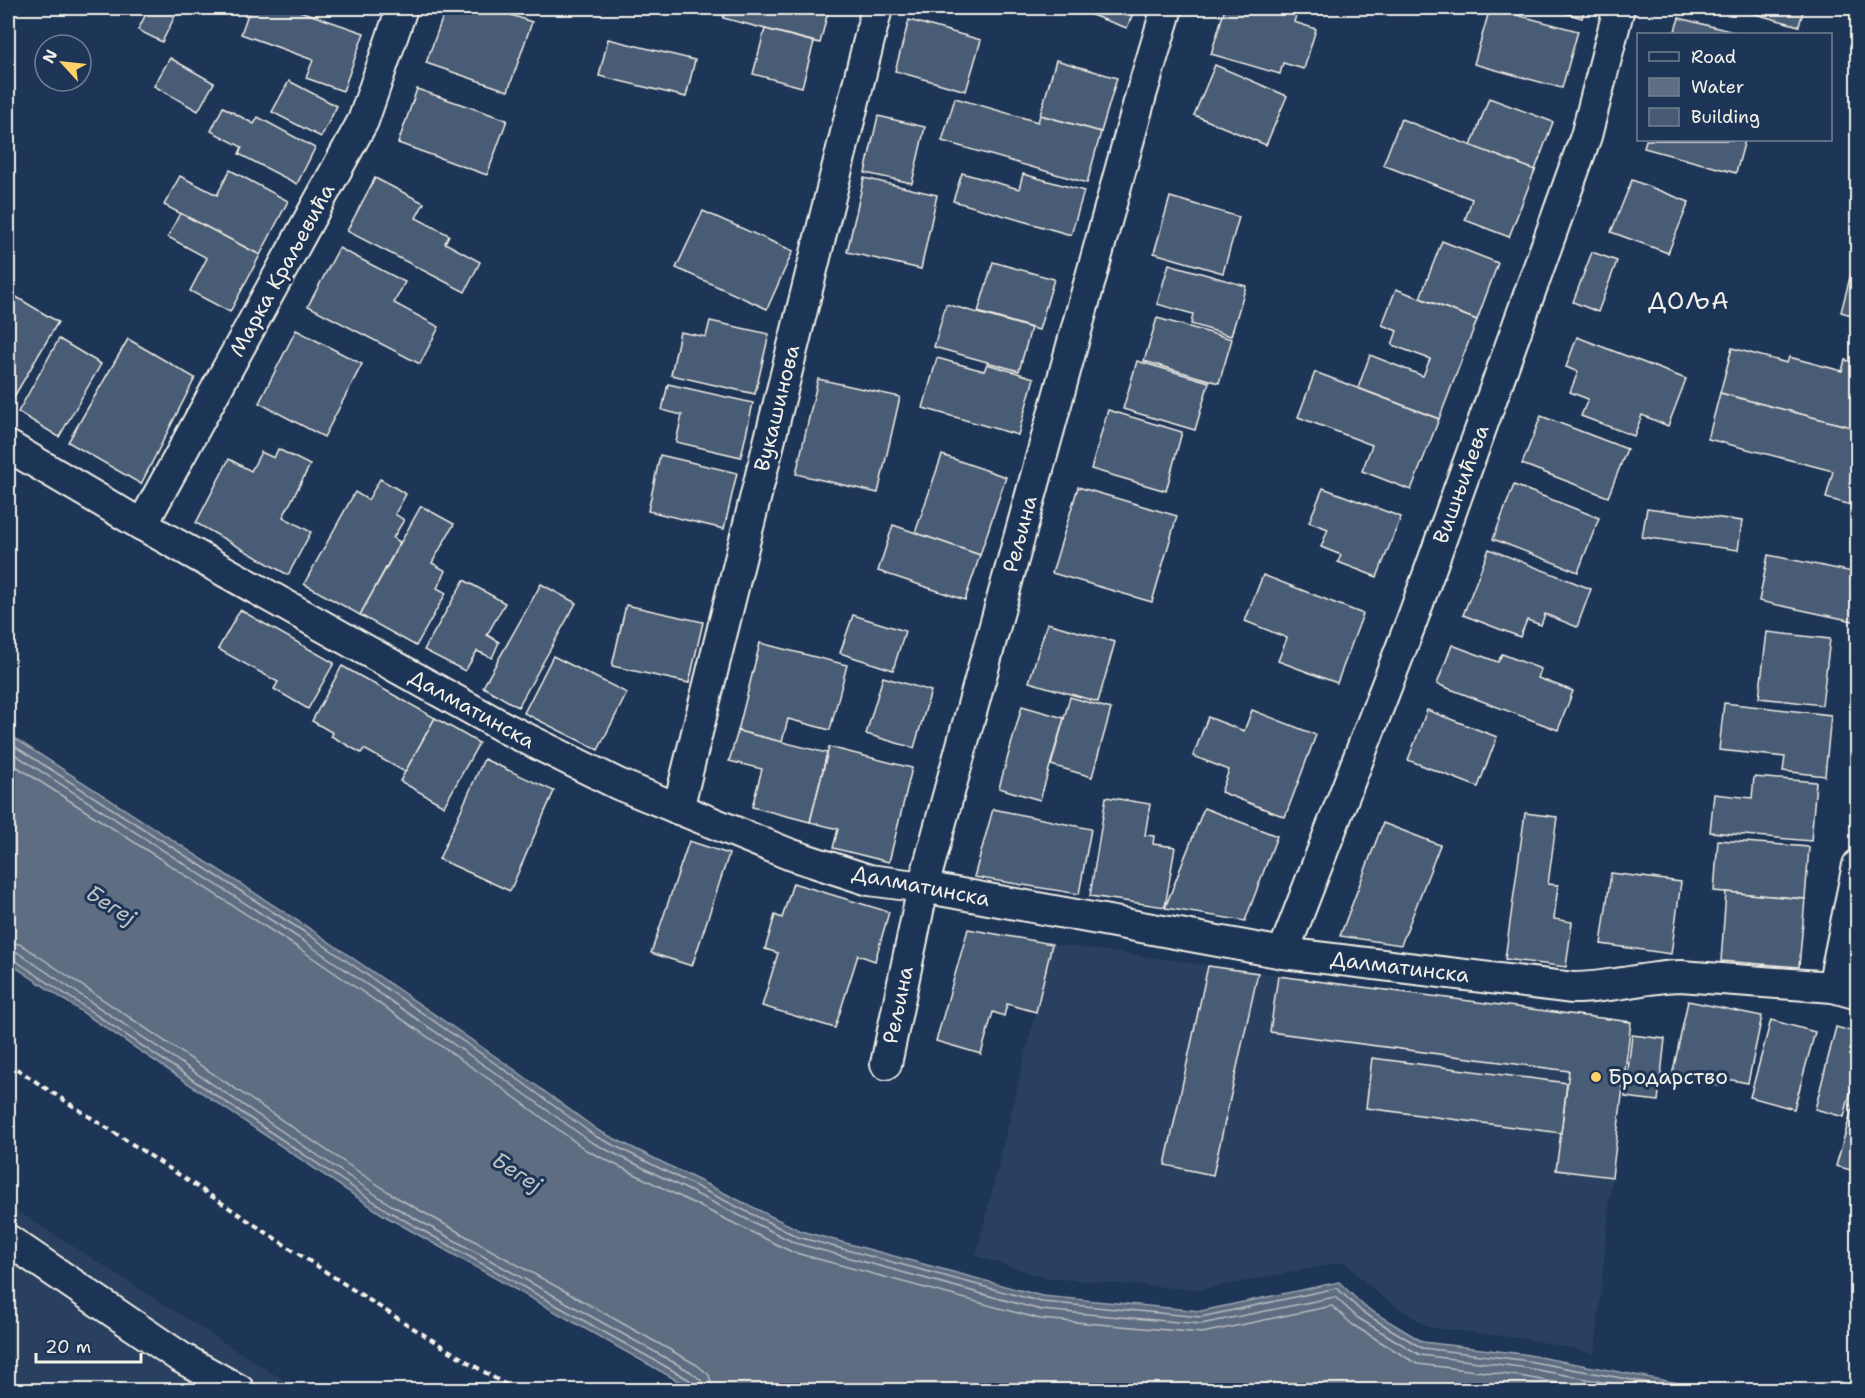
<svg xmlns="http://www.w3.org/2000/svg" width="1865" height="1398" viewBox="0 0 1865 1398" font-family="'Shantell Sans',sans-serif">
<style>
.built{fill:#2a4060}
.water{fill:#5e6d82;stroke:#9aa2ab;stroke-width:1.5}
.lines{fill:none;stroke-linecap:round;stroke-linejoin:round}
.shore{stroke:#b8bcbf;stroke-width:1.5}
.building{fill:#485b74;stroke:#f4f1e8;stroke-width:1.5}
.minor-casing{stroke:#f4f1e8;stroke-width:34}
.path{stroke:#f4f1e8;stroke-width:4;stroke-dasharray:6 4.5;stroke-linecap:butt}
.minor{stroke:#1d3557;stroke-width:30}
.poi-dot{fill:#ffd166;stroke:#1d3557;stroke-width:2}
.labels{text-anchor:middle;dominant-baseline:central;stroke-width:6;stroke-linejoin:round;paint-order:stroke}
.street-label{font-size:21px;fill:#f4f1e8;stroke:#1d3557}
.poi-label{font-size:21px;fill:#f4f1e8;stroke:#1d3557;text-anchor:start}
.water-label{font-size:22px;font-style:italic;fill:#c0c3c4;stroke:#1d3557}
.quarter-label{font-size:24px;letter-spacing:1.5px;fill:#f4f1e8;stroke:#1d3557}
</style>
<rect width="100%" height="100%" fill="#1d3557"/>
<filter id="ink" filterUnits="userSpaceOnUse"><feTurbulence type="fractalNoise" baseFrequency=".0167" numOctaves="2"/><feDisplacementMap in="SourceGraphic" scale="12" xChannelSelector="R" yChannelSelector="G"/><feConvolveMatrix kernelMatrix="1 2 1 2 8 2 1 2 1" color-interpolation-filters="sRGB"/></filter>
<g filter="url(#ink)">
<g class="built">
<polygon points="1052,944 1631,1022 1612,1177 1595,1353 1526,1339 1428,1327 1378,1294 1344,1262 1200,1290 1047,1278 976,1256"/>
<polygon points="8,1205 291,1385 290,1390 8,1390"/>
</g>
<polygon class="water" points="8,734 312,930 515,1070 599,1131 801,1231 1042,1296 1201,1311 1339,1282 1365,1307 1423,1342 1523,1354 1715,1390 694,1390 385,1216 8,962"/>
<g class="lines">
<g class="shore">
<polyline points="8,742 309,935 512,1075 595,1136 798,1237 1042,1302 1201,1317 1337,1288 1362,1312 1422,1348 1522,1360 1687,1390"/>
<polyline points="8,750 305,942 507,1081 591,1142 795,1243 1041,1310 1201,1324 1335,1297 1358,1318 1420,1355 1521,1367 1647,1390"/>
<polyline points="8,761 300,949 502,1088 586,1150 792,1252 1040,1319 1202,1333 1332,1306 1353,1325 1417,1364 1519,1376 1598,1390"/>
<polyline points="8,941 22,945 396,1197 697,1365 709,1375 713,1390"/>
<polyline points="8,950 17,952 391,1205 691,1372 701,1380 704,1390"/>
<polyline points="8,958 13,959 388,1211 688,1379 695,1385 696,1390"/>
</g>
</g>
<g class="building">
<polygon points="149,8 179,8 162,42 138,30"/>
<polygon points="250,8 291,8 364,33 343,91 306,78 313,60 241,34"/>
<polygon points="446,8 490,8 532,22 508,91 426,63"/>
<polygon points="725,8 829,8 820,43 723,18"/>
<polygon points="1072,8 1135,8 1127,28"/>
<polygon points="1225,8 1281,8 1297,12 1294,22 1316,29 1304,69 1283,63 1280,74 1211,54"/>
<polygon points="1490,8 1578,31 1562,88 1474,64"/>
<polygon points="1548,8 1585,8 1582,18"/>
<polygon points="1733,8 1804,8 1799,26"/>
<polygon points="1679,18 1741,34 1674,34"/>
<polygon points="909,20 981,40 966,91 895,71"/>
<polygon points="765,29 814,42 802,87 753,74"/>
<polygon points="608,39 695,60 686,97 599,76"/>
<polygon points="170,58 214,83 198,111 154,86"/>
<polygon points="1056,60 1117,78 1101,132 1040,115"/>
<polygon points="1215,65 1287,96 1266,145 1194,115"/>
<polygon points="289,81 337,106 321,137 272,112"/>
<polygon points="417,89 507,120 487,175 398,143"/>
<polygon points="955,98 1038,122 1040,115 1101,132 1087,183 942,141"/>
<polygon points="1489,98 1553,122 1535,170 1471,146"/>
<polygon points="223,107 254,124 258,117 315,148 297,184 239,154 242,147 211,131"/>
<polygon points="878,116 925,127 912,183 865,173"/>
<polygon points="1401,119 1535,170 1509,237 1465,220 1472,199 1383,165"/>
<polygon points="1646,140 1745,140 1736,173 1644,148"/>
<polygon points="230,170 288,201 260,255 164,205 180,176 217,195"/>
<polygon points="962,173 1019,189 1023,174 1084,191 1071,235 953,201"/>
<polygon points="375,178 424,203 416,218 449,235 445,243 480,262 465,292 347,231"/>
<polygon points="864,178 937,195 921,269 847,252"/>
<polygon points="1632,180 1689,202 1668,253 1611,232"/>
<polygon points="1170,197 1239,217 1223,273 1154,253"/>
<polygon points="703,211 793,251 767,309 676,268"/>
<polygon points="180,213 260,255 230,312 190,291 207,258 168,237"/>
<polygon points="1442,241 1498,263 1477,320 1420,298"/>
<polygon points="339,248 405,282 394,303 439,327 420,364 308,306"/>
<polygon points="1592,252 1617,261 1598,312 1573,302"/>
<polygon points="993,262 1054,279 1039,330 978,312"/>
<polygon points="1169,264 1246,286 1231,336 1191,324 1193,314 1157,304"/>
<polygon points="1853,266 1858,267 1858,317 1841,312"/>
<polygon points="1396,289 1477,320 1439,419 1358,388 1370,355 1423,376 1430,359 1392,345 1397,331 1382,325"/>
<polygon points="8,292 58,322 8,407"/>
<polygon points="946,304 1031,328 1019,371 934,347"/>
<polygon points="1157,318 1232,339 1219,383 1144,361"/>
<polygon points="710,321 769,334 755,394 671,375 680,332 706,337"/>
<polygon points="296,330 362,364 324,437 259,403"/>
<polygon points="1577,337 1686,379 1668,426 1642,415 1634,436 1581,416 1588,399 1570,392 1578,372 1566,367"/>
<polygon points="59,339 101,364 59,437 18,412"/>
<polygon points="128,339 195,378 141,484 68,442"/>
<polygon points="1732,348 1787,363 1789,357 1842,371 1845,360 1858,363 1858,429 1720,393"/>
<polygon points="937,358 984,371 987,364 1034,378 1018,435 923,408"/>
<polygon points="1137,361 1209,382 1195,430 1123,409"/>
<polygon points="1315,372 1439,419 1411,490 1362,471 1372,445 1298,417"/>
<polygon points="818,379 900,397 878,493 796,474"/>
<polygon points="668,384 753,403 741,457 676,442 682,415 662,410"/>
<polygon points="1720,393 1858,429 1858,507 1826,498 1833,471 1708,439"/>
<polygon points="1108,410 1182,432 1166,491 1091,469"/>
<polygon points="1541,416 1627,449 1608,497 1522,464"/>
<polygon points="278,449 310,465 283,517 311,532 288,575 196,523 229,459 251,471 261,452 274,458"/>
<polygon points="660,455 737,473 724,529 648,511"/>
<polygon points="942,455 1006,477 980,555 915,533"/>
<polygon points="380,479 406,494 395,514 404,520 393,538 400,542 360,615 304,584 355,492 368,500"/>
<polygon points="1514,485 1599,518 1578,572 1493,539"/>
<polygon points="1078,487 1177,516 1152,602 1052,573"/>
<polygon points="1323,488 1401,517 1377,577 1338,562 1341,555 1321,547 1328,529 1309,522"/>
<polygon points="421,506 454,524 432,563 446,571 437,588 446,593 416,646 360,615"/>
<polygon points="1647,508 1742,521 1738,550 1642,537"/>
<polygon points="893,525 980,555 965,600 878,571"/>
<polygon points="1489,549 1591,589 1577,627 1545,614 1541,625 1527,620 1520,637 1463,615"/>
<polygon points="1768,555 1858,573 1858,622 1759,601"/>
<polygon points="1263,575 1363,614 1337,683 1278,661 1287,638 1245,621"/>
<polygon points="464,580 505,603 487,635 499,642 492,658 477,651 465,671 424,650"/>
<polygon points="541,584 576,603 518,707 483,687"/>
<polygon points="626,605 703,622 689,683 612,666"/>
<polygon points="240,610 334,663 308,709 274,689 278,682 218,649"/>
<polygon points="853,615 905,631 893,670 840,653"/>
<polygon points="1047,623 1115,642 1098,702 1029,682"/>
<polygon points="1767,632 1830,639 1822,705 1759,698"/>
<polygon points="760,643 847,665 830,730 788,719 782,742 738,731"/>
<polygon points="1452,645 1498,662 1502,654 1541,669 1538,678 1573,691 1558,730 1437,684"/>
<polygon points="553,656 627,693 598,750 524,713"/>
<polygon points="342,666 435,718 405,772 364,749 361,753 331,736 333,733 312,721"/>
<polygon points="883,677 931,691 914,748 866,734"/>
<polygon points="1070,697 1111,709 1092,777 1051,765"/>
<polygon points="1724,703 1831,715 1825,776 1783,771 1785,757 1719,750"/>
<polygon points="1022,706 1064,718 1040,800 999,788"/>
<polygon points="1252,710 1316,735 1285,817 1221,792 1229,770 1193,756 1208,717 1244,731"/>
<polygon points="1427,710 1497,737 1478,787 1408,760"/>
<polygon points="435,718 479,743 444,806 400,781"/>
<polygon points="738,731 827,753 810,822 752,807 762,769 729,761"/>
<polygon points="829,747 912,768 889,862 833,848 838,829 810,822"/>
<polygon points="484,759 554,791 510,891 439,859"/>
<polygon points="1754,777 1816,782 1811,841 1710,832 1714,794 1752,798"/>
<polygon points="1106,797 1150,804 1145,835 1154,836 1153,844 1175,847 1165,907 1090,896"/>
<polygon points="1204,808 1277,836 1245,921 1165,908"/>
<polygon points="993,809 1091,829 1079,894 974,877"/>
<polygon points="1525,813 1557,817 1548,884 1558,885 1554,919 1572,922 1566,967 1505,959"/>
<polygon points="1383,823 1440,845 1401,945 1340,936"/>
<polygon points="1718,840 1809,847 1805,899 1714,891"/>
<polygon points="689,841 729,854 692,966 651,953"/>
<polygon points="1611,873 1681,882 1671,954 1601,944"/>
<polygon points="793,883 889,912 875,961 858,955 835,1028 762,1006 778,953 765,949 775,915 782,918"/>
<polygon points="1726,892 1805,899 1799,967 1721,961"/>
<polygon points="968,929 1052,944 1036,1012 1007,1004 1004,1016 993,1012 981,1054 936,1041"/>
<polygon points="1208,966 1258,973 1213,1175 1165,1165"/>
<polygon points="1278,976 1631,1022 1612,1177 1556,1170 1569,1071 1270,1032"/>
<polygon points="1688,1001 1762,1016 1748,1083 1722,1078 1720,1086 1672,1076"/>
<polygon points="1771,1020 1815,1032 1794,1109 1750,1097"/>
<polygon points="1836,1027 1858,1033 1858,1063 1844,1117 1815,1109"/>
<polygon points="1632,1035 1665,1039 1658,1101 1625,1097"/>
<polygon points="1372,1058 1567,1083 1561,1133 1366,1108"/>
<polygon points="1858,1078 1858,1172 1836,1166 1856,1095 1853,1094"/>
</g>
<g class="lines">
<g class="minor-casing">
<g id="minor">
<path d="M8 446 142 525 505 728 618 784 789 854 869 880 923 887 1283 953 1573 988C1610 988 1644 977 1680 976L1833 987 1858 994"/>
<polyline points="142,525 363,121 402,8"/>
<polyline points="678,809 877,8"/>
<polyline points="1283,953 1412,620 1586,136 1619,8"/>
<polyline points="1833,987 1858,865"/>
<polyline points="886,1064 923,887 1141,95 1167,8"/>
<polyline points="8,1240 180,1357 239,1390"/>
</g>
</g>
<path class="path" d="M8 1063C64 1101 122 1137 178 1174 290 1248 400 1323 515 1390"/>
<use href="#minor" class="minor"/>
</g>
</g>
<circle class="poi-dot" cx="1596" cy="1077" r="6"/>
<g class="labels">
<g class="street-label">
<text transform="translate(282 270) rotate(-61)">Марка Краљевића</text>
<text transform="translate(777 408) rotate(-76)">Вукашинова</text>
<text transform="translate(1461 484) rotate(-70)">Вишњићева</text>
<text transform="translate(1020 534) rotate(-75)">Рељина</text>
<text transform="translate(472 709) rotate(29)">Далматинска</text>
<text transform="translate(921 886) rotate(11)">Далматинска</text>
<text transform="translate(1400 967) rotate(7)">Далматинска</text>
<text transform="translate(898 1005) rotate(-78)">Рељина</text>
</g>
<g class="poi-label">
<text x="1608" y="1077">Бродарство</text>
</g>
<g class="water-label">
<text transform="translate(111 905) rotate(33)">Бегеј</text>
<text transform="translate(517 1172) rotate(33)">Бегеј</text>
</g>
<g class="quarter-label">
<text x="1689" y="301">ДОЉА</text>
</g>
</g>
<rect width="1865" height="1398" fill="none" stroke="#1d3557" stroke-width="30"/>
<rect x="15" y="15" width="1835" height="1368" fill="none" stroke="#f4f1e8" stroke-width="2" filter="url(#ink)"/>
<rect x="1637" y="33" width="195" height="108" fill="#1d3557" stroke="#738091" stroke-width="1.5"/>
<rect x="1649" y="52" width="30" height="9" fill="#1d3557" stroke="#738091" stroke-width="1.5"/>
<text x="1691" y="63" font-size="18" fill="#f4f1e8">Road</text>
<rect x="1649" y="78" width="30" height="18" fill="#5e6d82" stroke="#738091" stroke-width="1.5"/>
<text x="1691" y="93" font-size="18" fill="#f4f1e8">Water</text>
<rect x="1649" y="108" width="30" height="18" fill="#485b74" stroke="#738091" stroke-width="1.5"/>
<text x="1691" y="123" font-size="18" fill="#f4f1e8">Building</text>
<g transform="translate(63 63) rotate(297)"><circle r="28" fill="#1d3557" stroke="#738091" stroke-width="1.5"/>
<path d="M0-4.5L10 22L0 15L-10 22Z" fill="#ffd166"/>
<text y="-9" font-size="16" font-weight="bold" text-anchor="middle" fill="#f4f1e8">N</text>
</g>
<path d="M36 1353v9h105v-9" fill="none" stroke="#f4f1e8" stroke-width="3"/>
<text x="45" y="1353" font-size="18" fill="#f4f1e8" stroke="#1d3557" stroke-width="4.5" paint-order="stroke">20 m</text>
</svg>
